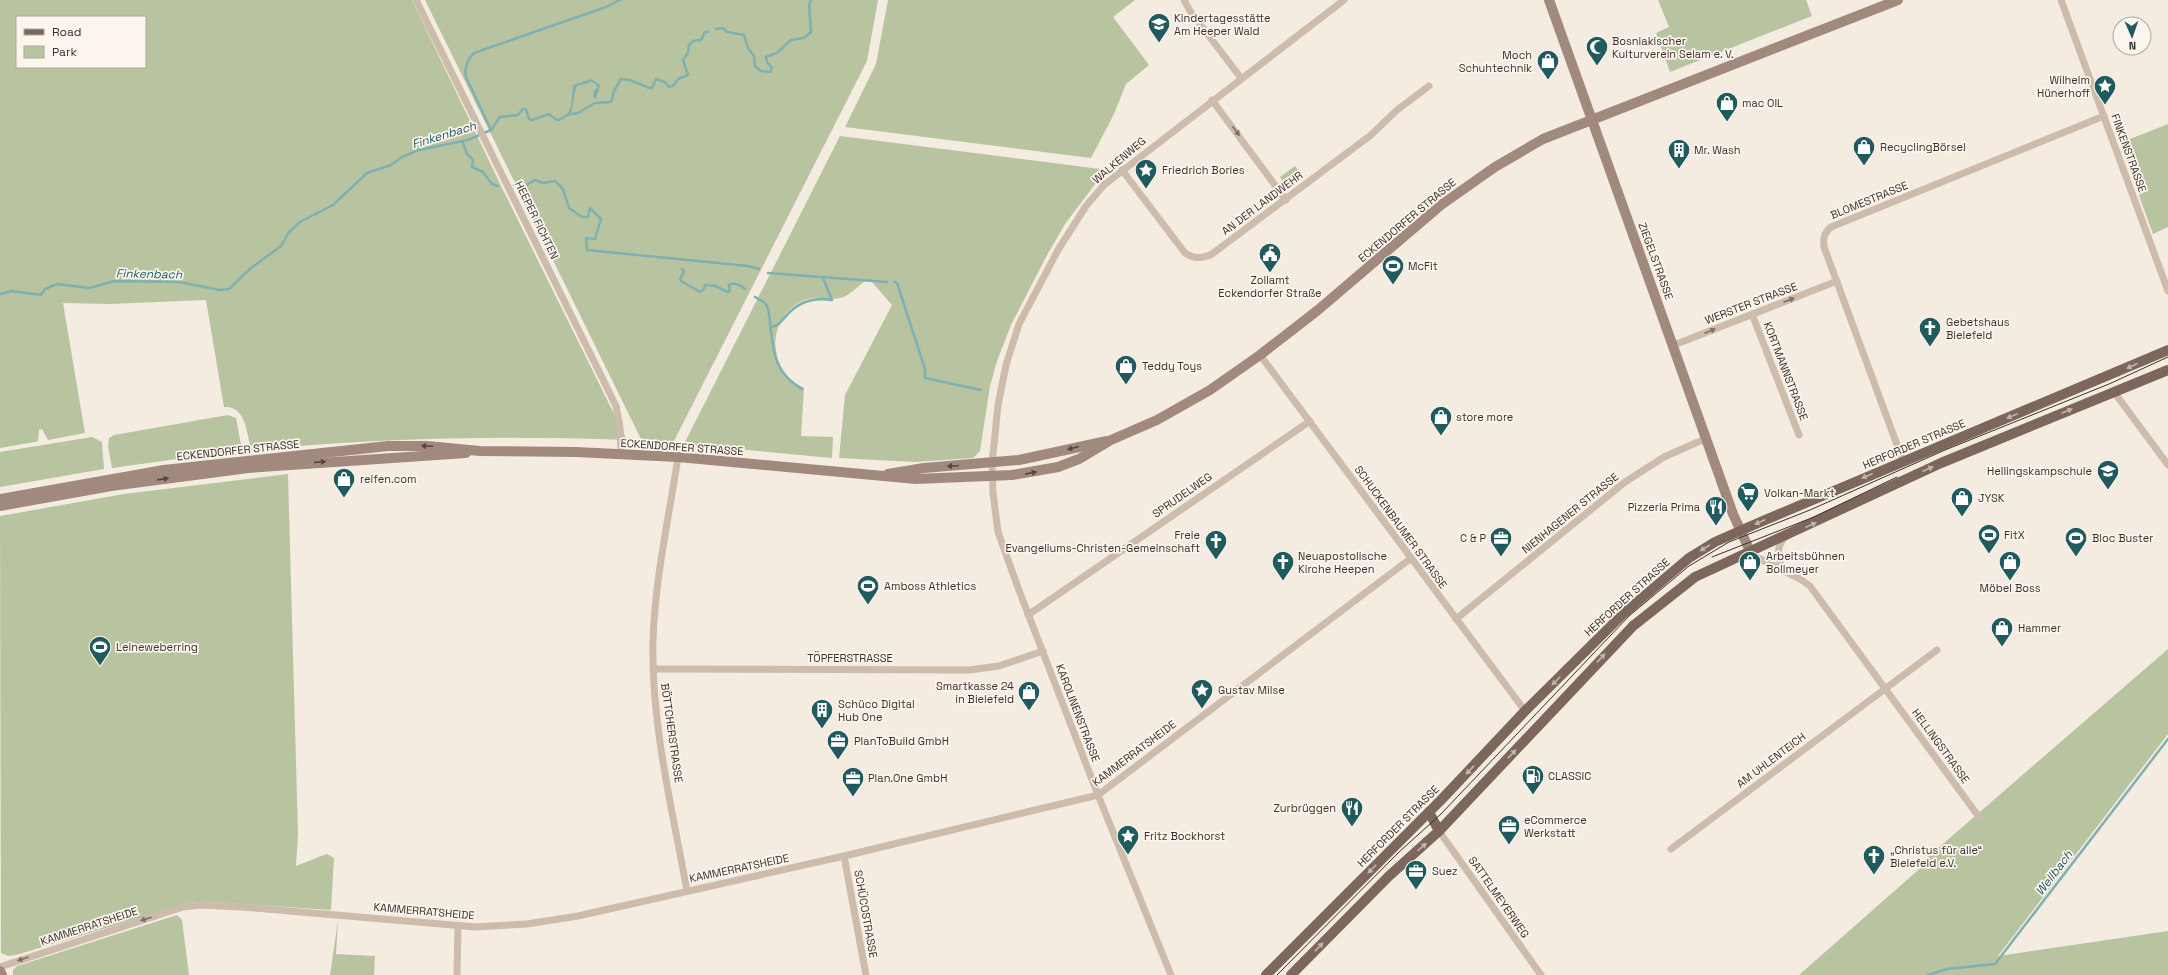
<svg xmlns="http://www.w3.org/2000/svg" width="2168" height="975" viewBox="0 0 2168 975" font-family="'Space Grotesk',sans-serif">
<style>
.green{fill:#b8c4a0;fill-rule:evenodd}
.water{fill:#7fb0b2}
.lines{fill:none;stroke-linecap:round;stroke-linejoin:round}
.stream{stroke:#7fb0b2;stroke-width:2.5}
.street{stroke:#cdbbac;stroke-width:7}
.secondary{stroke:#a18a7d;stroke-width:10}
.primary{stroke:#7d675c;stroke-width:10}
.tram{stroke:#3b302b;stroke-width:1}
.oneway{fill:#7d6f65}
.oneway2{fill:#c2b5ac}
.oneway3{fill:#544640}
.labels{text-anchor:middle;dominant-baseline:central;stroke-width:3.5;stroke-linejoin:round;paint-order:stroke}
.poi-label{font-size:11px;fill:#3b302b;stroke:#fbf5ee;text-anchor:start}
.street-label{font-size:11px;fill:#3b302b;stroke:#fbf5ee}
.water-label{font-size:12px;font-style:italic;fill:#1f5a5e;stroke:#fbf5ee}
</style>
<rect width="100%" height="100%" fill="#f4ebe1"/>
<g class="green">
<path d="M0 0H412L504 192 627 440C501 435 376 438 251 450 247 434 246 405 224 407L206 300 109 304 63 303 85 433 48 440 42 429 39 430 38 441 35 442 0 448ZM17 17H145V67H17Z"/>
<polygon points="425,0 878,0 867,61 673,443 642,441"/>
<polygon points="888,0 1135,0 1113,17 1149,65 1126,84 1114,114 1091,158 845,127 876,64"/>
<polygon points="1658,0 1806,0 1812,16 1670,72 1656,33 1669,27"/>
<polygon points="2168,124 2168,227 2153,234 2120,143"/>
<path d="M840 136 1100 169 1096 183 1065 224 1046 257 1011 325 997 361 990 386 980 451 973 458 915 462 839 458 845 395 892 305 871 281H865C858 286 848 297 840 298 831 300 821 297 812 298 788 302 772 328 776 350 778 368 788 380 804 388L801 436 833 437 832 458 684 444Z"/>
<polygon points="1295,166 1302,176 1287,187 1280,177"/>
<polygon points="228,415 236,418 242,450 112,468 108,446 109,438 114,435"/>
<polygon points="92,437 102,442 104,469 0,487 0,452"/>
<polygon points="288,474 298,834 296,866 324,855 327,854 334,858 331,910 212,902 193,902 16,955 8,956 1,953 0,516 124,494"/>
<polygon points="2168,649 2168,734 1998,956 2168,931 2168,975 1799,975 1925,864 1922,862"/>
<polygon points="177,915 182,920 189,975 13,975 13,970 17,966"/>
<polygon points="338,920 336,954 375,956 374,975 330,975"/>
</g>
<path class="water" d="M591 79 600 85 596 99 593 97 594 90 597 88 596 84 591 82 577 86C573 96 574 106 570 115H567L571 106 573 85Z"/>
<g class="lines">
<g class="stream">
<polyline points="716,29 723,28 727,32 744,35 748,48 754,56 755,66 761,71 770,72 772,68 767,62 766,57 777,53 791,40 804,38 811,32 809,5 811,0"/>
<path d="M491 130 466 77C464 67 467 60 474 53L606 7 620 0"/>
<polyline points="462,141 467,154 473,160 472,167 483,172 492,184 498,186"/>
<polyline points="514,185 521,188 535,180 543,183 555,181 563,189 569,208 582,217 588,217 590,208 601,219 595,239 586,238 587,250 748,266 759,269"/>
<path d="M682 269 684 272 680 279 681 281 700 292 704 289 705 285 715 286 728 292 730 290 729 285C734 282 741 285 745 289"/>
<polyline points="768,273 887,282"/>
<polyline points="894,282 897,283 925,369 925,378 981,390"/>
<polyline points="0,294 12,291 41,295 45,289 57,284 89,288 115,281 179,282 220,290 229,289 251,268 281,246 289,232 300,222 333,205 367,173 391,165 402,157 419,150 468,140 491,130 500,117 518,115 523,109 526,109 529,119 532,120 549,114 555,119 559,120 567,115 578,113 595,103 611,102 614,91 621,79 630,80 649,88 652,88 656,79 665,82 669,87 674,85 678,79 688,75 683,60 688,53 689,45 693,41 701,40 705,32 708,32"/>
<path d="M755 297 765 303 768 308C774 341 768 370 802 389"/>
<path d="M771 327C779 326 781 321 786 316 798 302 814 297 832 300L823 278"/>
<polyline points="1928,975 1947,969 1995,964 2168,739"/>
</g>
<g class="street">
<polyline points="416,0 616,406 620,427 621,454"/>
<polyline points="1184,0 1190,11 1241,78"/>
<polyline points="2061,0 2168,291"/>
<polyline points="1212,100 1286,200"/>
<path d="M1122 170 1185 253C1194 259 1202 259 1212 254L1371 135 1397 110 1429 86"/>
<polyline points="1752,314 1799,435"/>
<polyline points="1674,345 1837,281"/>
<polyline points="1260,355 1525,711"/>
<polyline points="2114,392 2168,465"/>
<path d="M678 457C669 517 655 579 653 640 651 724 672 808 687 891"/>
<path d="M1903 461 1824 247C1823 238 1824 233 1831 227L2104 116"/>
<polyline points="1750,551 1754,556 1800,579 1810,586 1979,817"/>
<path d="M1784 571C1777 558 1775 548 1786 536"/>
<polyline points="1028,615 1310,421"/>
<polyline points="1456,619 1625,482 1664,457 1707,438"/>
<polyline points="654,669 969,670 999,666 1043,651"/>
<polyline points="1439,831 1541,975"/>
<polyline points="1671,849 1937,650"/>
<polyline points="844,856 866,975"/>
<polyline points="0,967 183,907 201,905 241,907 476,927 527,924 578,916 844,856 1098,795 1410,559"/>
<polyline points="457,975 458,926"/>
<polyline points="1171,975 1098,795 1020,593 998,532 993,493 992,464 998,405 1006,365 1019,324 1058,250 1086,206 1104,185 1344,0"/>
</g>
<g class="secondary">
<polyline points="1549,0 1733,514 1750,551"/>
<polyline points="888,474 924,468 1019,460 1107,441"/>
<polyline points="0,499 164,470 388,446 427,446 480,451 576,452 678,457 916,479 1012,475 1058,467 1079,459 1111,440 1157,420 1210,390 1260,355 1318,310 1441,205 1495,167 1543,139 1898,0"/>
<polyline points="0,506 111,486 248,468 466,453"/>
<polyline points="0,971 2,975"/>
</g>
<g class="primary">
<polyline points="1429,812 1439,831"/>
<polyline points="1266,975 1442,799 1525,711 1623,614 1689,558 1715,542 1758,523 2168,350"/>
<polyline points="1291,975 1389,876 1439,831 1633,626 1695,577 1941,463 2168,370"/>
</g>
<g class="tram">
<polyline points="1712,557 1814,517 1897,477"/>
<polyline points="1277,975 1399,852 1441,814 1629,616 1689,566 1729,542 1810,510 1945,450 2109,384 2168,357"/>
</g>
</g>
<defs><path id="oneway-solid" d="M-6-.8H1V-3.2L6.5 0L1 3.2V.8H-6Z"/></defs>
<g class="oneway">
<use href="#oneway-solid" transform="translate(1236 131) rotate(53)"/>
<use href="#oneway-solid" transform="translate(1789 300) rotate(-21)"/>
<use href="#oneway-solid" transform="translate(1710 331) rotate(-22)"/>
<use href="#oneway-solid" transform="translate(146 919) rotate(162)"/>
<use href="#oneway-solid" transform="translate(23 959) rotate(161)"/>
</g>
<g class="oneway2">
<use href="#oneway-solid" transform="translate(2132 366) rotate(156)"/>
<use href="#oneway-solid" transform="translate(2067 411) rotate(-23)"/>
<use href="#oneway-solid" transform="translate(2012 416) rotate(158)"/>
<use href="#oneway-solid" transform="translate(1928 469) rotate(-24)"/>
<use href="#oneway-solid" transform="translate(1867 476) rotate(157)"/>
<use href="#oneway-solid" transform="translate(1760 522) rotate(156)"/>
<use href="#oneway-solid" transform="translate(1811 525) rotate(-24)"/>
<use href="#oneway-solid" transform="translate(1705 548) rotate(149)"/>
<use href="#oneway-solid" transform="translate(1601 658) rotate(-47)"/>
<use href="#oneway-solid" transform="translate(1556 681) rotate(135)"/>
<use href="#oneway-solid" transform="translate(1512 754) rotate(-47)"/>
<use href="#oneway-solid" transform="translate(1470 770) rotate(133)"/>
<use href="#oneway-solid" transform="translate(1422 847) rotate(-42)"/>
<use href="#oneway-solid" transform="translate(1372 869) rotate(135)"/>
<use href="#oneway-solid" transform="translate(1319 947) rotate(-46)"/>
</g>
<g class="oneway3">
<use href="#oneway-solid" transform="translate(427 446) rotate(-178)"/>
<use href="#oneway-solid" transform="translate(1073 448) rotate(165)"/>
<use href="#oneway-solid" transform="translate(320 462) rotate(-4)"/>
<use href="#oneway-solid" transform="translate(953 466) rotate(177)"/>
<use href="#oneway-solid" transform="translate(1031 473) rotate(-11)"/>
<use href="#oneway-solid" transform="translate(163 479) rotate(-8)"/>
</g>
<defs>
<g id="school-pin" transform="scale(1.15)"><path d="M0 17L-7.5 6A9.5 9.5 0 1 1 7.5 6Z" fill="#1f5a5e" stroke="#fbf5ee"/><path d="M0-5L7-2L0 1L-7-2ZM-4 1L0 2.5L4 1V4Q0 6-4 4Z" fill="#fff"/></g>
<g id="mosque-pin" transform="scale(1.15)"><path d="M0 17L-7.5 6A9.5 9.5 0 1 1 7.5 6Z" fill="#1f5a5e" stroke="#fbf5ee"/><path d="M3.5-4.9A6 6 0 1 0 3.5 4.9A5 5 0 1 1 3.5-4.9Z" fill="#fff"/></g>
<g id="shop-pin" transform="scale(1.15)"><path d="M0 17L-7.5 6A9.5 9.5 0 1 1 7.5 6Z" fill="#1f5a5e" stroke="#fbf5ee"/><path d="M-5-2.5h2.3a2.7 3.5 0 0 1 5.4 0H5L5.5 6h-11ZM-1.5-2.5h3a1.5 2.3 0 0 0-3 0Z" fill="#fff"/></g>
<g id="sight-pin" transform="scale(1.15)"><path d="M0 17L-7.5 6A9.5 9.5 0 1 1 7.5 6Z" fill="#1f5a5e" stroke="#fbf5ee"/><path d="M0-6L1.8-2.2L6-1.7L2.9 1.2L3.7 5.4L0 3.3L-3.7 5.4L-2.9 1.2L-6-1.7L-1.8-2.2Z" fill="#fff"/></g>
<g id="building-pin" transform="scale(1.15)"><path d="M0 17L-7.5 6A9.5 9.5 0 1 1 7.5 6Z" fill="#1f5a5e" stroke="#fbf5ee"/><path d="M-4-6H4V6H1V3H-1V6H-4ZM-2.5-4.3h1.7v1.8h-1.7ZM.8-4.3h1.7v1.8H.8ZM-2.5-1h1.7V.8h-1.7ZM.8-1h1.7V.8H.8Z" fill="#fff"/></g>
<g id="civic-pin" transform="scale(1.15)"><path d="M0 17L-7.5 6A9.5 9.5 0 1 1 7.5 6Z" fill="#1f5a5e" stroke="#fbf5ee"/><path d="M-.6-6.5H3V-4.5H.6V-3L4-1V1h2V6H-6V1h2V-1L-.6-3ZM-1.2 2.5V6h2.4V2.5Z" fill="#fff"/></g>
<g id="stadium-pin" transform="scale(1.15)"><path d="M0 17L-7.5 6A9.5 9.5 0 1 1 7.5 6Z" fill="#1f5a5e" stroke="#fbf5ee"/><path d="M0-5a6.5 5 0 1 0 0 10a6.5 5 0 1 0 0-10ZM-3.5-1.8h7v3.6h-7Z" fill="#fff"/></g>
<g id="church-pin" transform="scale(1.15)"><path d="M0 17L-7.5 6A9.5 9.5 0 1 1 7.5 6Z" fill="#1f5a5e" stroke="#fbf5ee"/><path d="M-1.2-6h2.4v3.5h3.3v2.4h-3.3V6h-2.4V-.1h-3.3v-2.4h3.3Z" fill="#fff"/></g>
<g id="supermarket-pin" transform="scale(1.15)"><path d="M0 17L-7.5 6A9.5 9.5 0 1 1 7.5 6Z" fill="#1f5a5e" stroke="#fbf5ee"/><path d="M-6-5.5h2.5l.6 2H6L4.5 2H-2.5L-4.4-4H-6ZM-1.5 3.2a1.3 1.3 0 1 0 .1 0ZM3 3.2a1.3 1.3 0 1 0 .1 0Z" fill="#fff"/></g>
<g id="restaurant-pin" transform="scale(1.15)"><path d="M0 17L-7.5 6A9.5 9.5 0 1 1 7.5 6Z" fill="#1f5a5e" stroke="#fbf5ee"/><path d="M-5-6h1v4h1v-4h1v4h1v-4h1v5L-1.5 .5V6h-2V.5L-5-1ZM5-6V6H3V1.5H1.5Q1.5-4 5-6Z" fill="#fff"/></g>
<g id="office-pin" transform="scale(1.15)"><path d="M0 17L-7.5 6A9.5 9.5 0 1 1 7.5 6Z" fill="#1f5a5e" stroke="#fbf5ee"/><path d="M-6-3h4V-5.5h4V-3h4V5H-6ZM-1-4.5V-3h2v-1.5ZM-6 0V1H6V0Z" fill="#fff"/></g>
<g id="fuel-pin" transform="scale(1.15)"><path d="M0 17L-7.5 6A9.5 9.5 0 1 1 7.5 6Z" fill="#1f5a5e" stroke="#fbf5ee"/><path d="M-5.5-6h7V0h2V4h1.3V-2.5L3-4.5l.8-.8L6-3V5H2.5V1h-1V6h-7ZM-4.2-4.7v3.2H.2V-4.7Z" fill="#fff"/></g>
</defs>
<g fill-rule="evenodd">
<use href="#school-pin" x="1159" y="24"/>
<use href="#mosque-pin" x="1597" y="47"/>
<use href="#shop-pin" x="1548" y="61"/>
<use href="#sight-pin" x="2105" y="86"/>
<use href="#shop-pin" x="1727" y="103"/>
<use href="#shop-pin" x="1864" y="147"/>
<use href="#building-pin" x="1679" y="150"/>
<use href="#sight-pin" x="1146" y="170"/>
<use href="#civic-pin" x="1270" y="254"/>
<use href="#stadium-pin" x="1393" y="266"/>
<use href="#church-pin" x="1930" y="328"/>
<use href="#shop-pin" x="1126" y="366"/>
<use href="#shop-pin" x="1441" y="417"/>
<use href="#school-pin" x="2108" y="471"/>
<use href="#shop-pin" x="344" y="479"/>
<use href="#supermarket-pin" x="1748" y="493"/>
<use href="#shop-pin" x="1962" y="498"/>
<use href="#restaurant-pin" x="1716" y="507"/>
<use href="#stadium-pin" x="1989" y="535"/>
<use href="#office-pin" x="1501" y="538"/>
<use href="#stadium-pin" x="2076" y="538"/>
<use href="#church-pin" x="1216" y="541"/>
<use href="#church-pin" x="1283" y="562"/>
<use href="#shop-pin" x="1750" y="562"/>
<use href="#shop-pin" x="2010" y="562"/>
<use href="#stadium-pin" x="868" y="586"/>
<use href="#shop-pin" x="2002" y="628"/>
<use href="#stadium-pin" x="100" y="647"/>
<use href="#sight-pin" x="1202" y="690"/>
<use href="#shop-pin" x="1029" y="692"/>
<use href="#building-pin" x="822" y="710"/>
<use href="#office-pin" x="838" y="741"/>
<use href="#fuel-pin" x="1533" y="776"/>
<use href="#office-pin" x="853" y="778"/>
<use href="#restaurant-pin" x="1352" y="808"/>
<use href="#office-pin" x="1509" y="826"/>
<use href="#sight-pin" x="1128" y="836"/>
<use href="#church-pin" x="1874" y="856"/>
<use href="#office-pin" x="1416" y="871"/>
</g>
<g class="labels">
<g class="poi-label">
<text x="1174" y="18">Kindertagesstätte<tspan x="1174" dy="13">Am Heeper Wald</tspan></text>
<text x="1612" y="41">Bosniakischer<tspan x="1612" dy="13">Kulturverein Selam e. V.</tspan></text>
<text x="1532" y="55" text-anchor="end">Moch<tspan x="1532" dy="13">Schuhtechnik</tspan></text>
<text x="2090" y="80" text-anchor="end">Wilhelm<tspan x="2090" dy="13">Hünerhoff</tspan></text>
<text x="1742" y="103">mac OIL</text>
<text x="1880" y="147">RecyclingBörse!</text>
<text x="1694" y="150">Mr. Wash</text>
<text x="1162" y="170">Friedrich Bories</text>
<text x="1408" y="266">McFit</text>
<text x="1270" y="280" text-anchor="middle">Zollamt<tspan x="1270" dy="13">Eckendorfer Straße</tspan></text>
<text x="1946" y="322">Gebetshaus<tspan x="1946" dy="13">Bielefeld</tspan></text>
<text x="1142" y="366">Teddy Toys</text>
<text x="1456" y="417">store more</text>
<text x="2092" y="471" text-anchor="end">Hellingskampschule</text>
<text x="360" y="479">reifen.com</text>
<text x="1764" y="493">Volkan-Markt</text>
<text x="1978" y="498">JYSK</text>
<text x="1700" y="507" text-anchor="end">Pizzeria Prima</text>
<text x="1200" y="535" text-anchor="end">Freie<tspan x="1200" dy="13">Evangeliums-Christen-Gemeinschaft</tspan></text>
<text x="2004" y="535">FitX</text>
<text x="1486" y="538" text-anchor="end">C &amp; P</text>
<text x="2092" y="538">Bloc Buster</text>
<text x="1298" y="556">Neuapostolische<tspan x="1298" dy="13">Kirche Heepen</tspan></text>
<text x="1766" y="556">Arbeitsbühnen<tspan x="1766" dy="13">Bollmeyer</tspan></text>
<text x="884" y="586">Amboss Athletics</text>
<text x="2010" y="588" text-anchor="middle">Möbel Boss</text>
<text x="2018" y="628">Hammer</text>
<text x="116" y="647">Leineweberring</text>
<text x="1014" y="686" text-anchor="end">Smartkasse 24<tspan x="1014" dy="13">in Bielefeld</tspan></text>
<text x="1218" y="690">Gustav Milse</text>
<text x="838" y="704">Schüco Digital<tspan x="838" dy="13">Hub One</tspan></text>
<text x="854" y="741">PlanToBuild GmbH</text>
<text x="1548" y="776">CLASSIC</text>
<text x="868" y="778">Plan.One GmbH</text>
<text x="1336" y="808" text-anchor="end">Zurbrüggen</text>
<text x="1524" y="820">eCommerce<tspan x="1524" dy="13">Werkstatt</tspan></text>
<text x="1144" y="836">Fritz Bockhorst</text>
<text x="1890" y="850">„Christus für alle“<tspan x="1890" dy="13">Bielefeld e.V.</tspan></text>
<text x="1432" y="871">Suez</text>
</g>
<g class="street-label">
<text transform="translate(2129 153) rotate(70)">FINKENSTRASSE</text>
<text transform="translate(1119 160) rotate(-40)">WALKENWEG</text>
<text transform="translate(1869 200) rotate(-22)">BLOMESTRASSE</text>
<text transform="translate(1262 203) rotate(-37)">AN DER LANDWEHR</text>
<text transform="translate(537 220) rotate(64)">HEEPER FICHTEN</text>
<text transform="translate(1407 220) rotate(-40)">ECKENDORFER STRASSE</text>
<text transform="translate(1656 261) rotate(70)">ZIEGELSTRASSE</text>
<text transform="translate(1751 303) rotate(-21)">WERSTER STRASSE</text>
<text transform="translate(1786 371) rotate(69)">KORTMANNSTRASSE</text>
<text transform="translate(1914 444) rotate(-23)">HERFORDER STRASSE</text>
<text transform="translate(682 447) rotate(4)">ECKENDORFER STRASSE</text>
<text transform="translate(238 450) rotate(-6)">ECKENDORFER STRASSE</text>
<text transform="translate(1182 495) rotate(-35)">SPRUDELWEG</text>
<text transform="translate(1570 513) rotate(-39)">NIENHAGENER STRASSE</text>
<text transform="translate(1401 527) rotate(54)">SCHUCKENBAUMER STRASSE</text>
<text transform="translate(1627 597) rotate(-42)">HERFORDER STRASSE</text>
<text x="850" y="658">TÖPFERSTRASSE</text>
<text transform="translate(1078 713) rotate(69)">KAROLINENSTRASSE</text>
<text transform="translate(672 733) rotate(82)">BÖTTCHERSTRASSE</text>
<text transform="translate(1941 746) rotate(54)">HELLINGSTRASSE</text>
<text transform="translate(1134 753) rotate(-37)">KAMMERRATSHEIDE</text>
<text transform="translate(1771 760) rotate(-37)">AM UHLENTEICH</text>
<text transform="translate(1398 826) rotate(-45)">HERFORDER STRASSE</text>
<text transform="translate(739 868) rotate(-12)">KAMMERRATSHEIDE</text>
<text transform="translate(1499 897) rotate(55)">SATTELMEYERWEG</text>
<text transform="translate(424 911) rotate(5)">KAMMERRATSHEIDE</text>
<text transform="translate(866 914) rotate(80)">SCHÜCOSTRASSE</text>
<text transform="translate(89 926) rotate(-18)">KAMMERRATSHEIDE</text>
</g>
<g class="water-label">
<text transform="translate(444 135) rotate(-17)">Finkenbach</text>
<text transform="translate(149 274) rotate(1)">Finkenbach</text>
<text transform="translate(2054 873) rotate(-53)">Wellbach</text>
</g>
</g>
<rect x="16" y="16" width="130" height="52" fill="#fbf5ee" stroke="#aea6a0"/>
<rect x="24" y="29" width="20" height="6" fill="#7d675c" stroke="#aea6a0"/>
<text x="52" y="36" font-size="12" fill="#3b302b">Road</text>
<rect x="24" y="46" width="20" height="12" fill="#b8c4a0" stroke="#aea6a0"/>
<text x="52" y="56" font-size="12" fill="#3b302b">Park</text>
<g transform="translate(2132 36) rotate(178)"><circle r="19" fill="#fbf5ee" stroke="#aea6a0"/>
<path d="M0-3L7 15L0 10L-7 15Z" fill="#1f5a5e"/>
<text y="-6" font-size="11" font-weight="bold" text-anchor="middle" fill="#3b302b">N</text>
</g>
</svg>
